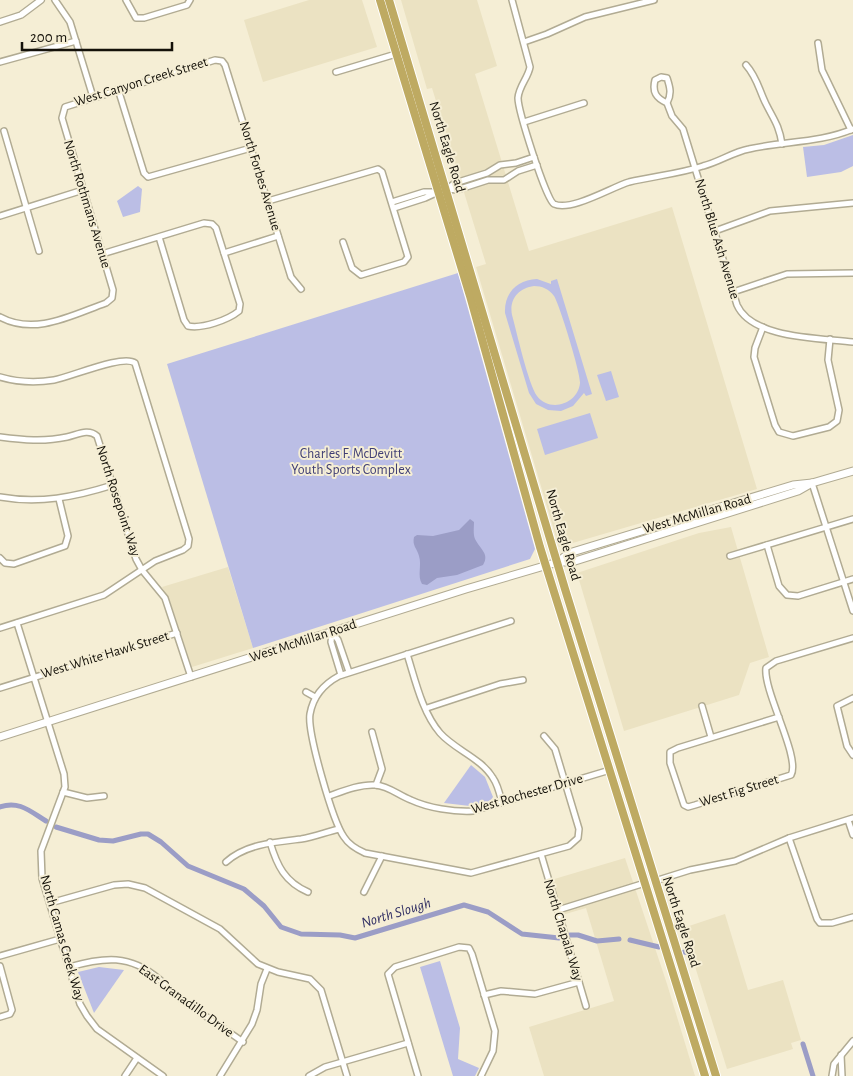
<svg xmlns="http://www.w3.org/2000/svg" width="853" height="1076" viewBox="0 0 853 1076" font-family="'Alegreya Sans',sans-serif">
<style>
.built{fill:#ebe2c2}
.green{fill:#bbbee5;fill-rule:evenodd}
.water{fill:#9b9dc6}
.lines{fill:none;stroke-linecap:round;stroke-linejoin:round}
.canal{stroke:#9b9dc6;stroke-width:5}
.minor-casing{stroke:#b1ab93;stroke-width:8}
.tertiary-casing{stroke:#b1ab93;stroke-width:8}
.secondary-casing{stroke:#b1ab93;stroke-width:9}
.trunk-casing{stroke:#fff;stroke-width:10}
.minor{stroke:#fff;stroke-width:5}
.tertiary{stroke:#fff;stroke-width:5.5}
.secondary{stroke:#fff;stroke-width:7}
.trunk{stroke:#beaa62;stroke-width:8}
.labels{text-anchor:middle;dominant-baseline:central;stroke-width:4;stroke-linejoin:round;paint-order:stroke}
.street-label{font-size:14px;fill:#141109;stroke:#f5eed5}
.park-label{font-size:14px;fill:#3f3e74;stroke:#f5eed5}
.water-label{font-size:15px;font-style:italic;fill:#302e63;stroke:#f5eed5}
</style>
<rect width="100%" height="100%" fill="#f5eed5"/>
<g class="built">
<polygon points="309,0 362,0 377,47 263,82 244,20"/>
<polygon points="401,0 477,0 497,66 475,74 529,251 672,207 757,489 559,547 476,267 486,264 432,88 427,89"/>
<polygon points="731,527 769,657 750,663 739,695 624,731 577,573 699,533"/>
<polygon points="228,567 253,648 192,667 170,601 162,587"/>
<polygon points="625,858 667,984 695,1076 544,1076 529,1027 614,1001 586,908 562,915 551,880"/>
<polygon points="725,914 748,990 783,980 801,1040 791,1043 793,1049 727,1069 683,928"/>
</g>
<g class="green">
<polygon points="853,135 853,166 841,172 807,177 803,147 824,145"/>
<polygon points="138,186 142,189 140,212 123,217 117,201"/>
<polygon points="458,273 535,549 530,559 253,648 167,364"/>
<path d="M537 279 551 284V281L557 279 592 394 586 396 584 393 573 406 561 411 548 410 536 404 529 393 505 313C504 293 517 280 537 279ZM534 286C542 286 549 289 554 296 559 303 581 374 580 383 578 404 550 413 537 396 528 383 517 333 512 315 509 300 518 288 534 286Z"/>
<polygon points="611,371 619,397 606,401 597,375"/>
<polygon points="590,413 598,438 545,455 537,429"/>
<polygon points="471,765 485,777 493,797 490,801 470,806 444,803"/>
<polygon points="440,961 460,1028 458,1059 479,1068 475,1076 453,1076 420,967"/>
<polygon points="99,967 124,970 94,1013 78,972"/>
</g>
<path class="water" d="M470 519 474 522C474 527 473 534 475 539 480 549 490 554 483 565L457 575 437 578 427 585 422 584C417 576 422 565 419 556 417 548 412 546 414 537L417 535 433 536 459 530Z"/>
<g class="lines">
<g class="canal">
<path d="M0 807C19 800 31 812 46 821"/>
<polyline points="56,827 99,840 113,841 141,834 148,834 161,842 188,866 244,889 264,906 281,927 301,934 340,935 355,938 464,905 488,912 522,934 559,938"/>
<polyline points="570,935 578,935 597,941 619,939"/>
<polyline points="630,940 659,947"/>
<polyline points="684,952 690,953"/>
<polyline points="803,1044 813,1076"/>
</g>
<g class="minor-casing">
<g id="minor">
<polyline points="55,0 70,22 93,97"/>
<polyline points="126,0 136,18 144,18 187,5 190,0"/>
<path d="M512 0 530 67C528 78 519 86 518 98 518 110 546 200 554 204 571 212 612 187 629 182 654 176 679 174 703 166 719 162 733 152 749 149 784 141 820 143 853 129"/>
<polyline points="524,42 547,34 585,17 654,0"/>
<polyline points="818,43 822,70 851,130"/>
<polyline points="0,62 76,41"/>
<path d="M746 65C757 77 759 90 766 104 774 120 779 125 782 144"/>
<polyline points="336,72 396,54"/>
<polyline points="118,89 144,173 148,177 251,148"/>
<path d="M667 103C656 98 652 92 655 80L661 77 667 78C670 87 672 94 667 103L672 116 683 129 737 305C752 339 821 338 853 342"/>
<polyline points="524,122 584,103"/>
<polyline points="4,131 39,251"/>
<polyline points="534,157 516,163 500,165 487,173 455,183 447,189 457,190 488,180 504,180 518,171 537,165"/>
<polyline points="268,201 378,169 382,172 408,257 404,262 361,275 352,268 343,242"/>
<polyline points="392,202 424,192 438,192 425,198 394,208"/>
<polyline points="0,216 83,190"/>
<polyline points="715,231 770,211 853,203"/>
<polyline points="224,253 278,236"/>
<path d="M102 254 204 223 212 224 216 228 240 304 239 311C228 320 202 329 188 326L184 320 159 237"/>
<polyline points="733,292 787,274 853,273"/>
<path d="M0 317C35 336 72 315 106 303L112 298 113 290 62 118 65 107 215 60 222 61 225 65 291 277 301 289"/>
<polyline points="763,327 755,348 754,357 775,425 779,432 793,436 829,427 837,421 839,410 828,360 830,339"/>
<path d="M0 377C17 382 36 383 54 380 71 377 123 354 135 363L189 539 188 546 183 550 155 561 104 595 0 628"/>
<path d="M0 437C23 440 44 442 67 437 77 435 88 428 97 436L136 559 142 570 165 598 191 677"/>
<polyline points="812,483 853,611"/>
<path d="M0 497C39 504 75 497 113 485"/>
<polyline points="767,545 779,586 787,595 798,596 853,579"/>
<polyline points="730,556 853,519"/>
<polyline points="0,558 5,563 14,564 65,546 68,536 59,499"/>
<path d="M511 621 339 676C324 684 313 697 310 714 307 732 333 822 344 837 349 845 356 849 365 853L471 873 569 846 578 838 579 829 555 749 544 736"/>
<polyline points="17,623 64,774 65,787 41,851 42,878 80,1004 87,1016 97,1029 163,1076"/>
<path d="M407 654C415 679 422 712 440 733 455 750 481 758 493 778 498 785 500 795 502 803"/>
<polyline points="341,675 331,642 332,632 338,640 349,672"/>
<polyline points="0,688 177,633"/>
<polyline points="306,692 315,697"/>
<polyline points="853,698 837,706 847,746 853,755"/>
<polyline points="702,706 711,737"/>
<polyline points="427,708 500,684 523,680"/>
<path d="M779 717 678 748 670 752V763L684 805 688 807 695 805 791 775C801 758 763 691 766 668L776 661 853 638"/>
<polyline points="372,732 382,769 376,785"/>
<polyline points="63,792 87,798 104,796"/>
<path d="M329 796C343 791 360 784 375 785 389 786 398 795 411 800 428 808 454 812 473 811L610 770"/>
<polyline points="848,820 853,835"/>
<polyline points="789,838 817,919 820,923 832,923 853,917"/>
<path d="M270 842C277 866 285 882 308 892"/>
<polyline points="541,854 586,1006"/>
<path d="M226 862C246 844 275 842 301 839 314 837 326 832 339 829"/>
<polyline points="655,881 690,870 735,861 789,838 853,818"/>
<polyline points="364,892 382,856"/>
<polyline points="50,903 114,885 128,884 145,888 220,929 258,964 278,972 310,979 321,990 347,1076"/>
<polyline points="558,910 645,883"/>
<polyline points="0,956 60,939"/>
<polyline points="0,966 12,1010 10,1014 0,1017"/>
<path d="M69 967C104 957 130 954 159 979 165 984 170 991 176 995 198 1012 221 1026 243 1042"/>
<polyline points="484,995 501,991 535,994 579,982"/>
<polyline points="841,1055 842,1076"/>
<polyline points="125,1076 137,1058"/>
<polyline points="220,1076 252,1024 257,1010 261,984 267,969"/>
<polyline points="309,1076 325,1067 408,1043"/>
<polyline points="418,1076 388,974 395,967 459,947 469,948 472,954 495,1031 493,1051 481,1076"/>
<polyline points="832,1076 834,1064 853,1041"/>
</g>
</g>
<g class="tertiary-casing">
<polyline id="tertiary" points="0,22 21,15 41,0"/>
</g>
<g class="secondary-casing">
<g id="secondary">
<polyline points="558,562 569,553 793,485 812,483 853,471"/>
<polyline points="0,737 466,589 558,562 572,562 798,491 812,483"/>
</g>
</g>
<g class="trunk-casing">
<g id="trunk">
<polyline points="380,0 470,296 540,547 705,1076"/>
<polyline points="389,0 565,589 716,1076"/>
</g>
</g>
<use href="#minor" class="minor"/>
<use href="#tertiary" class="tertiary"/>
<use href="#secondary" class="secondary"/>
<use href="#trunk" class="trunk"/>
</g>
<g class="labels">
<g class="street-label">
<text transform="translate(141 82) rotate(-17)">West Canyon Creek Street</text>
<text transform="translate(447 147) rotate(73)">North Eagle Road</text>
<text transform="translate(260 176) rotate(73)">North Forbes Avenue</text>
<text transform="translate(87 204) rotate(73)">North Rothmans Avenue</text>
<text transform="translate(717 239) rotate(73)">North Blue Ash Avenue</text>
<text transform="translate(118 501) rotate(72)">North Rosepoint Way</text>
<text transform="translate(697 514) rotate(-16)">West McMillan Road</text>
<text transform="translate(563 535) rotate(74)">North Eagle Road</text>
<text transform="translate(303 641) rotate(-18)">West McMillan Road</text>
<text transform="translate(105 655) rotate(-17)">West White Hawk Street</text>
<text transform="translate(739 791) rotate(-17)">West Fig Street</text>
<text transform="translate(527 794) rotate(-16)">West Rochester Drive</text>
<text transform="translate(681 922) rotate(72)">North Eagle Road</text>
<text transform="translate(563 930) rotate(73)">North Chapala Way</text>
<text transform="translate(62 938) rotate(74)">North Camas Creek Way</text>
<text transform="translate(186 1001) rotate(36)">East Granadillo Drive</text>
</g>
<g class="park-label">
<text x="351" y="454">Charles F. McDevitt<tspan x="351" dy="16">Youth Sports Complex</tspan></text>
</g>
<g class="water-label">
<text transform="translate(396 913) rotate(-17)">North Slough</text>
</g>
</g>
<path d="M22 42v8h150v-8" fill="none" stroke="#141109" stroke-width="2.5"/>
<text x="30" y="42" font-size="15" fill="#141109" stroke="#f5eed5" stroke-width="4" paint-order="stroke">200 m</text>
</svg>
